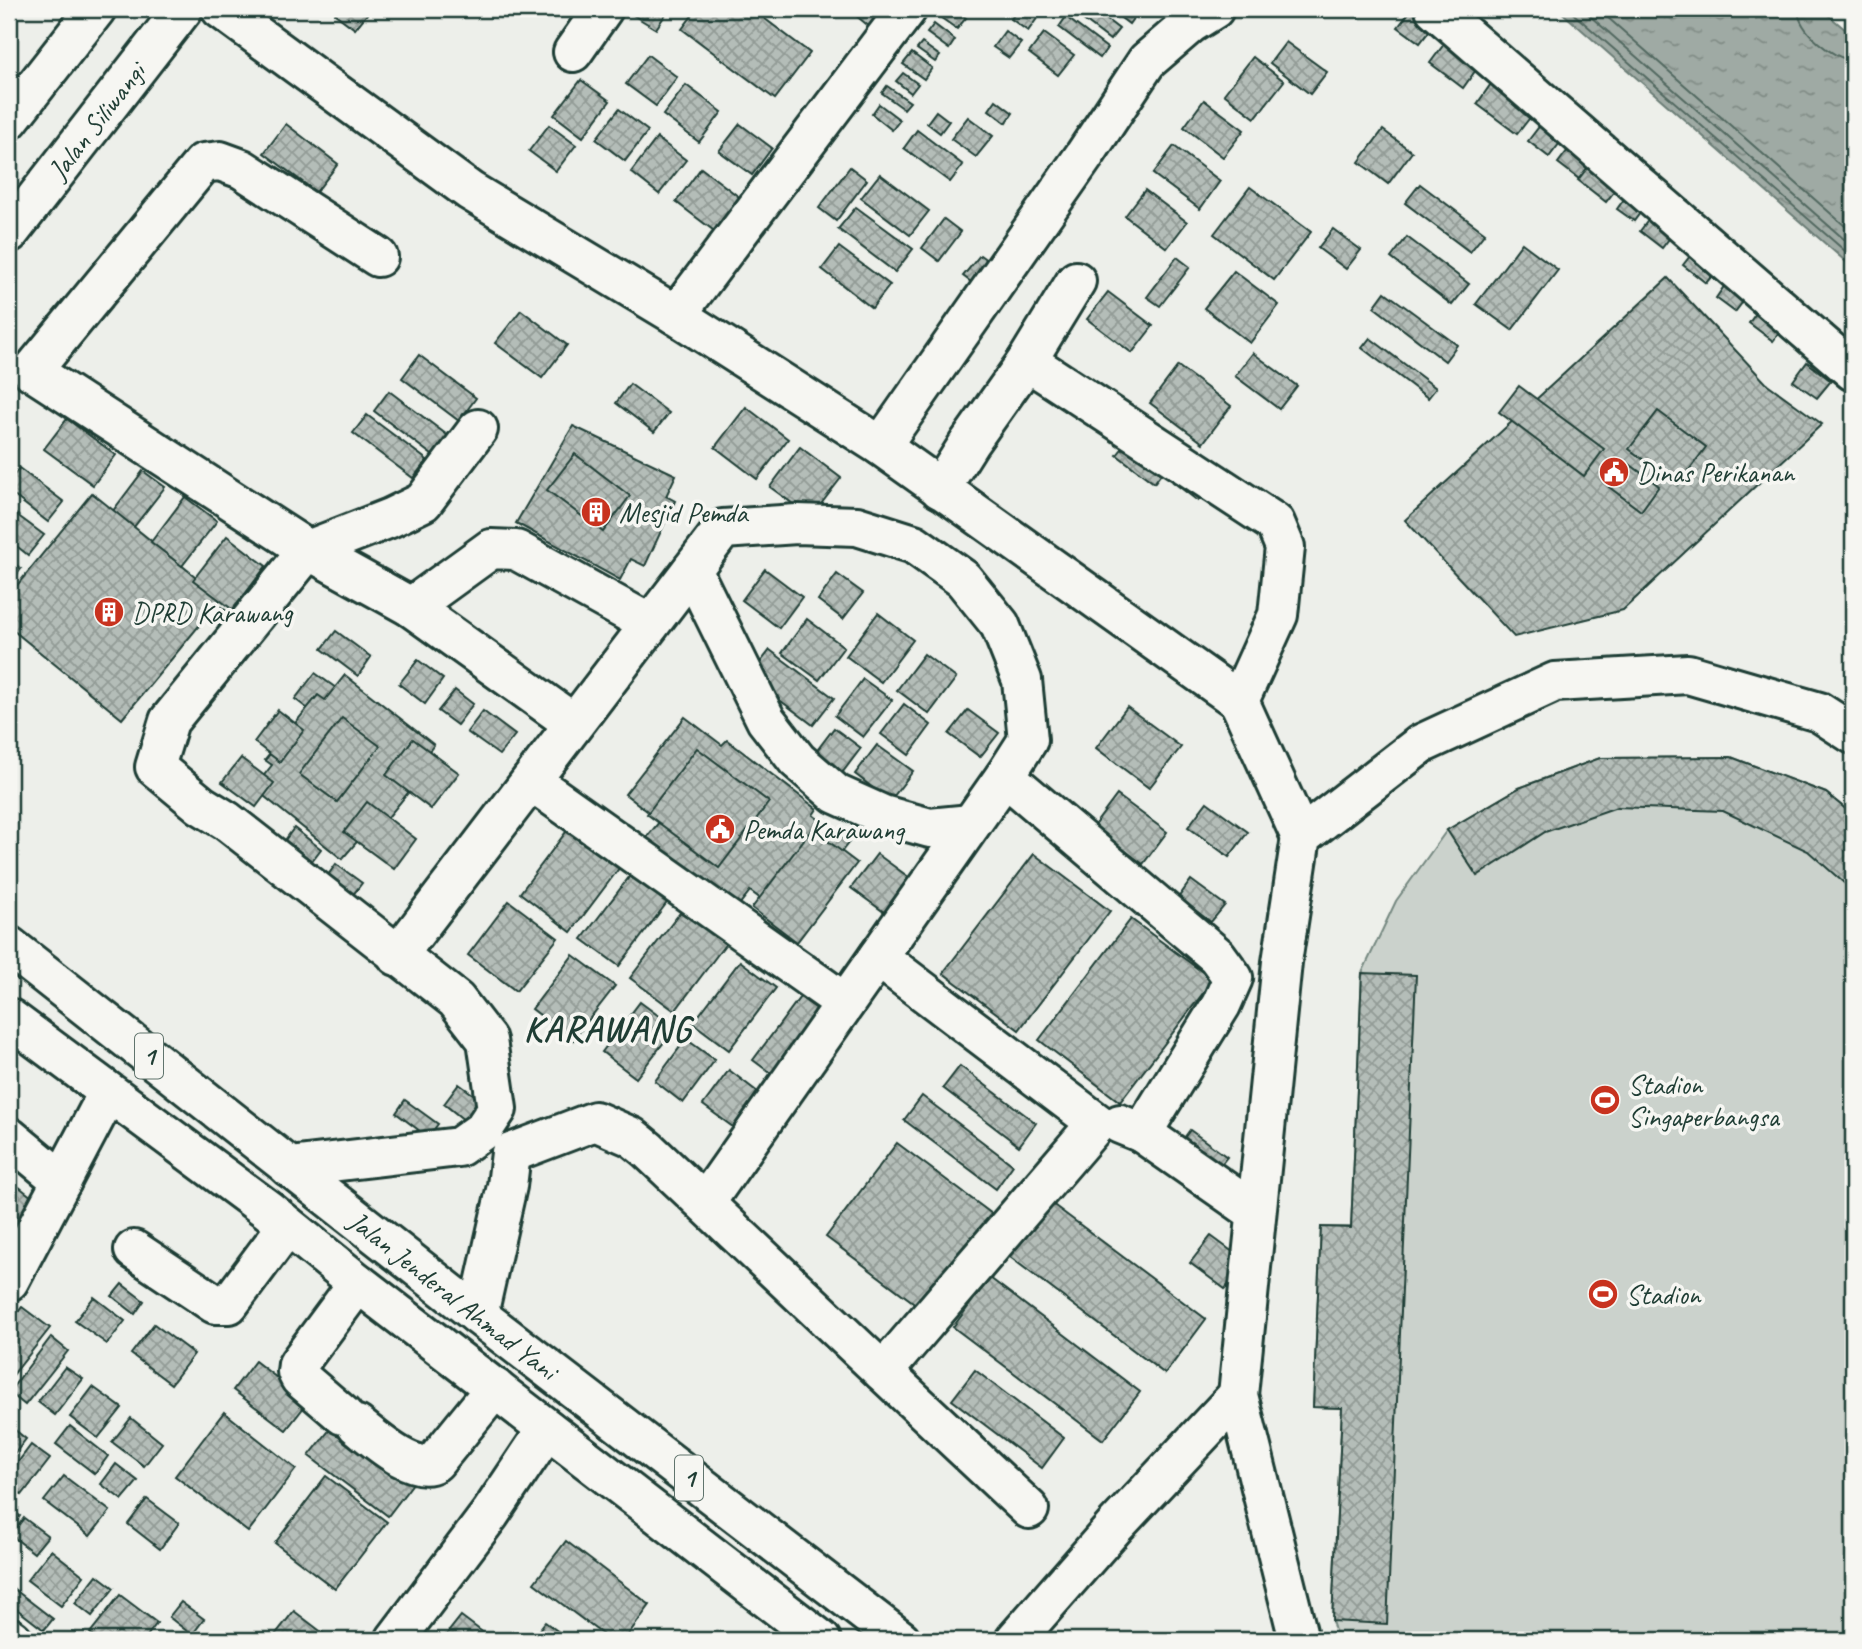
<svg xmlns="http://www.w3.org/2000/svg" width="1862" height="1649" viewBox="0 0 1862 1649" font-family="Caveat,sans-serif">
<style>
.green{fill:#cbd2cc;stroke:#758880;stroke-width:2}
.water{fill:url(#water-ripples);stroke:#6c7e77;stroke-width:2}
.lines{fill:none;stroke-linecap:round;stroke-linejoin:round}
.shore{stroke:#526961;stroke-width:2}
.building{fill:url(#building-cross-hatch);stroke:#1f3d34;stroke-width:2}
.minor-casing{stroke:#1f3d34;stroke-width:44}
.major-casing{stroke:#1f3d34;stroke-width:44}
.minor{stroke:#f6f6f2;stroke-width:38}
.major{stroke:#f6f6f2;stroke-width:38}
.labels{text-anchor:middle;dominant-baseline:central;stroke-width:7;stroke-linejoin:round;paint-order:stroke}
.shield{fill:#f6f6f2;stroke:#60746d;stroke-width:2}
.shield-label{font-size:26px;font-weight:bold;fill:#1f3d34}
.street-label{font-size:28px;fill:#1f3d34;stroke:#f6f6f2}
.poi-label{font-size:28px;fill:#1f3d34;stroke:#f6f6f2;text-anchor:start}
.district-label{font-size:35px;font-weight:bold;letter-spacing:2px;fill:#1f3d34;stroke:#f6f6f2}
</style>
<defs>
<pattern id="water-ripples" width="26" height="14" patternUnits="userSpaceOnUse" patternTransform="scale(1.75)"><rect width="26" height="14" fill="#9faaa4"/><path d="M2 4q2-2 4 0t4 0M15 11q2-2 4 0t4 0" fill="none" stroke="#818c86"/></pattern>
<pattern id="building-cross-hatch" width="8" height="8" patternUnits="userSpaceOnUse" patternTransform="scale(1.75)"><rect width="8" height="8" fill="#b4bdb8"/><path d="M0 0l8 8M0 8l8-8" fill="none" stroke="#929b96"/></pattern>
</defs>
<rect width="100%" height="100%" fill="#edefea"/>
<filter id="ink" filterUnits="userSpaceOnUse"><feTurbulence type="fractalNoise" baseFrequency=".0143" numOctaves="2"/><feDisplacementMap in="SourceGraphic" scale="14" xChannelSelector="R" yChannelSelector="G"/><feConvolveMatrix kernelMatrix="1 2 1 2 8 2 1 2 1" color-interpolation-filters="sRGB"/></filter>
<g filter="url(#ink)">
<polygon class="green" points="1731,757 1826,793 1853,815 1853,1640 1338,1640 1332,1621 1342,1408 1313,1407 1321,1227 1351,1227 1362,973 1396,901 1447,830 1519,788 1600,758"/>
<polygon class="water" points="1558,9 1821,9 1853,36 1853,268"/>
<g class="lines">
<g class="shore">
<polyline points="1568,9 1853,258"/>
<polyline points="1582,9 1853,247"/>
<polyline points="1598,9 1853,233"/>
<path d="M1798 9C1798 30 1832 59 1853 60"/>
</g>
</g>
<g class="building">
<polygon points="339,9 371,9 355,29 335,14"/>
<polygon points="637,9 669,9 656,29 633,15"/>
<polygon points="697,9 752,9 810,53 775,99 682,29"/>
<polygon points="848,9 890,9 877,33"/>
<polygon points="942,9 953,9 966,18 957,29 937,15"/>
<polygon points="1018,9 1027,9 1038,17 1028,31 1011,19"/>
<polygon points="1069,9 1093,9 1119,29 1110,40"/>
<polygon points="1109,9 1132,9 1137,13 1129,24"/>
<polygon points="1412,9 1420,9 1437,21 1420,43 1398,27"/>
<polygon points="1066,17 1107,48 1100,58 1059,27"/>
<polygon points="934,24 955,40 949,49 927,33"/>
<polygon points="1005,31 1021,43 1009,58 993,47"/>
<polygon points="1044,33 1074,55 1058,75 1029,53"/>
<polygon points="1286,42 1327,72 1310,94 1270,63"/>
<polygon points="922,43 940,56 935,62 917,49"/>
<polygon points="1445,43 1478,67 1463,88 1430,63"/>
<polygon points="912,53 932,68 924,79 903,64"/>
<polygon points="648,55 677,77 656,106 626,84"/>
<polygon points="1253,57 1284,81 1255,118 1224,94"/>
<polygon points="903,73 918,84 911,93 896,81"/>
<polygon points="1495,78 1536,110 1517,134 1477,104"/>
<polygon points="581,80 610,101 583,137 554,115"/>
<polygon points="686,85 722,112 699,142 663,115"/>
<polygon points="887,86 910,102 904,109 882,93"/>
<polygon points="996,100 1013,113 1006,123 989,110"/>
<polygon points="1204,100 1244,130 1223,157 1184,127"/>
<polygon points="879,104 900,120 892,130 872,114"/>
<polygon points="619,109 648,131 625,161 596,139"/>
<polygon points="936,111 949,121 940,133 927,123"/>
<polygon points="1548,115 1569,131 1549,157 1528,141"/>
<polygon points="968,117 993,136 976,157 951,139"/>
<polygon points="286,124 338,164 316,192 264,153"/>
<polygon points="740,124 772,148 752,175 719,151"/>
<polygon points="549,125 576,145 556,171 529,151"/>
<polygon points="917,130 963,165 950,182 904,148"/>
<polygon points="1383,130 1412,152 1388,184 1359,162"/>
<polygon points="657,138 686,160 659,194 631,172"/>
<polygon points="1574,142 1595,158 1579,179 1558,163"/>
<polygon points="1174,146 1220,181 1200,209 1153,174"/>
<polygon points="1595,158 1623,180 1606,202 1578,180"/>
<polygon points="850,167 867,180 836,221 819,208"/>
<polygon points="701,168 743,200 717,233 676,202"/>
<polygon points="880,174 929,211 910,235 861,198"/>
<polygon points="1420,184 1485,233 1470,252 1405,203"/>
<polygon points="1250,187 1311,232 1274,280 1214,234"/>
<polygon points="1632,188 1649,201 1634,221 1617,209"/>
<polygon points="1145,190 1187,222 1167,248 1125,216"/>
<polygon points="856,207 913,249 895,272 838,229"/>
<polygon points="1656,210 1678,227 1662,248 1640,231"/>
<polygon points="944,219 961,232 939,261 922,248"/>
<polygon points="1333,229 1361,250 1346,269 1318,248"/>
<polygon points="1407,237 1469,284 1452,305 1391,258"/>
<polygon points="1522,243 1558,270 1512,330 1476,304"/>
<polygon points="839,247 890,285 872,308 822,269"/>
<polygon points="1694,251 1718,269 1706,283 1683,265"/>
<polygon points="980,255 995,266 979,288 963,276"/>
<polygon points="1177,257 1190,267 1160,306 1147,297"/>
<polygon points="1234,271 1279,305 1250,343 1204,308"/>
<polygon points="1668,278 1766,383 1822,424 1623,610 1514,637 1405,520"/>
<polygon points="1725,285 1745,299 1735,312 1716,298"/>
<polygon points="1108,292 1153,326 1132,353 1087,319"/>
<polygon points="1385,292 1457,345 1445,361 1374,307"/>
<polygon points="1761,306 1785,325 1773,341 1749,323"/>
<polygon points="521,310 567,345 542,378 495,343"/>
<polygon points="1370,338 1436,388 1428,398 1362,348"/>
<polygon points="1253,353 1297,386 1279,409 1235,376"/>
<polygon points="419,355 476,398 459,421 402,378"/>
<polygon points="1807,362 1831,381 1817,398 1793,381"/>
<polygon points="1178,366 1231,406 1203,443 1150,403"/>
<polygon points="630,384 669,413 654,432 616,403"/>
<polygon points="1519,386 1604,449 1584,476 1499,412"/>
<polygon points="389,391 451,438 436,458 374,411"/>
<polygon points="746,407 788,439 757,479 715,447"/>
<polygon points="1658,411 1706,447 1678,485 1629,449"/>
<polygon points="367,415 427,460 413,478 353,433"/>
<polygon points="67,419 116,455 93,485 44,449"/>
<polygon points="573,426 676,475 666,496 675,501 645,566 631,559 620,580 516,523"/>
<polygon points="1133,435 1170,462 1154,483 1117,455"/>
<polygon points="800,447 841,478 811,517 770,487"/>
<polygon points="575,454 630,496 603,532 547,490"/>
<polygon points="1628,463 1659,486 1641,511 1609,487"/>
<polygon points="1184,467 1210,486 1198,501 1173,482"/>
<polygon points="19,468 64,502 48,522 9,492 9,482"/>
<polygon points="143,471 165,487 130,532 109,516"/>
<polygon points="92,493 222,598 122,719 9,627 9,595"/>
<polygon points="185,497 217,521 182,566 151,542"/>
<polygon points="9,509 44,535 28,555 9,540"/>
<polygon points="227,536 266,566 233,610 193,580"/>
<polygon points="9,559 21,569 12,581 9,579"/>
<polygon points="765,569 802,597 779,628 742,600"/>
<polygon points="837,574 863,593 843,619 818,600"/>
<polygon points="221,607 235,617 226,630 212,619"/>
<polygon points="878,613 913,640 881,682 846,656"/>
<polygon points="807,619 844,647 819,680 782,653"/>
<polygon points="336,631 371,657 358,676 322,649"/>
<polygon points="770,650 834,698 813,725 749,677"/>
<polygon points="924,654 956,678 929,714 897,690"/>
<polygon points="418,660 443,679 425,704 399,684"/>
<polygon points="315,673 336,688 316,715 295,699"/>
<polygon points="345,675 434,745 413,771 421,777 368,842 361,837 342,859 254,788 272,765 265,760 318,695 325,700"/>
<polygon points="863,679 892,700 863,737 835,716"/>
<polygon points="455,690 473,704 457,725 438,711"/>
<polygon points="904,704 931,725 909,755 881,734"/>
<polygon points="1127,707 1181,747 1149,788 1096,748"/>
<polygon points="278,710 304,730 280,762 254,742"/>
<polygon points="968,710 999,733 980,757 949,734"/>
<polygon points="483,711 515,735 499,755 467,732"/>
<polygon points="685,717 722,745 727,740 817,809 813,815 849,842 789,920 750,891 735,910 646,838 660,821 625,794"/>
<polygon points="342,718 380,746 337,802 299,774"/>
<polygon points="834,728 861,748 839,777 812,757"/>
<polygon points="413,739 459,773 431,809 386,775"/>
<polygon points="877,745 913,771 890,801 855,774"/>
<polygon points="697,748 769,802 719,868 647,814"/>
<polygon points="1731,757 1826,793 1853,815 1853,891 1808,851 1723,811 1617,807 1545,832 1477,876 1447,830 1519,788 1600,758"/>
<polygon points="241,758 274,783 256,807 222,782"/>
<polygon points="1117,795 1167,832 1143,864 1093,827"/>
<polygon points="367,802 416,839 394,869 344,832"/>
<polygon points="1207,802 1248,832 1229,857 1188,827"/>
<polygon points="572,824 623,863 571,932 520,893"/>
<polygon points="294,828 321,849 301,875 274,855"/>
<polygon points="812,829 857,863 797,942 752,908"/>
<polygon points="877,854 914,881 888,915 851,888"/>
<polygon points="1034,854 1110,911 1019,1030 943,973"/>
<polygon points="336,864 362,883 343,908 318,889"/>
<polygon points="633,872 669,900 619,966 582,939"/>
<polygon points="1191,880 1225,905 1211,922 1178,898"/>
<polygon points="509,901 558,938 516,991 468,955"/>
<polygon points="683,909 727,942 675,1011 630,978"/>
<polygon points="1131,919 1213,980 1120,1102 1039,1040"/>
<polygon points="573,955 615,986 573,1040 532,1009"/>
<polygon points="740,961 776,988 729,1050 693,1023"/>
<polygon points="1362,973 1416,975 1387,1624 1332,1621 1342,1408 1313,1407 1321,1227 1351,1228"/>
<polygon points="800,997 821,1012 773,1075 753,1060"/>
<polygon points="640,1002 675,1028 636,1078 602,1052"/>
<polygon points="686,1039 715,1060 683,1103 655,1081"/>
<polygon points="960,1066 1036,1123 1019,1146 943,1088"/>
<polygon points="729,1070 759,1093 733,1127 703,1105"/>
<polygon points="459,1084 485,1103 469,1124 444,1104"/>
<polygon points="922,1096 1013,1165 996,1189 904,1120"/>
<polygon points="405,1100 438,1124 428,1137 396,1113"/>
<polygon points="1190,1130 1227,1157 1212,1176 1176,1149"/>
<polygon points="897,1143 992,1214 921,1308 826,1237"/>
<polygon points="9,1179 42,1205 9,1246"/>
<polygon points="1047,1200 1206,1319 1165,1374 1006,1254"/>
<polygon points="9,1215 18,1220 9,1236"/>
<polygon points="1211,1236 1245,1261 1225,1289 1190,1263"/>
<polygon points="990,1278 1140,1392 1103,1440 953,1327"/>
<polygon points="122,1284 144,1301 135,1314 112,1296"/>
<polygon points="94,1297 125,1321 107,1344 75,1321"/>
<polygon points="22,1307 50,1328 9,1380 9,1324"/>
<polygon points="154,1324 194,1354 171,1384 131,1354"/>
<polygon points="51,1337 68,1351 25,1405 9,1392"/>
<polygon points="255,1361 308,1402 286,1430 233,1390"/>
<polygon points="65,1367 83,1379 55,1415 38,1402"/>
<polygon points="975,1370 1064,1438 1042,1468 952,1400"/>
<polygon points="93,1387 122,1408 98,1438 70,1417"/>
<polygon points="224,1412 296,1469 248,1532 175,1476"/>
<polygon points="131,1418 162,1443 144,1466 112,1442"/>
<polygon points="339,1418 417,1478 388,1516 309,1456"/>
<polygon points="9,1425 26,1439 9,1461"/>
<polygon points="70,1426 108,1456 95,1474 56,1444"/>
<polygon points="31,1445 50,1459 22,1495 9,1484 9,1474"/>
<polygon points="116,1464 138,1481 122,1500 101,1484"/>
<polygon points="64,1476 110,1511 90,1536 44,1501"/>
<polygon points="326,1476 387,1522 335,1589 275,1543"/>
<polygon points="147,1499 179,1523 160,1549 128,1524"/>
<polygon points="9,1508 20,1516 9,1530"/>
<polygon points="24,1518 48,1536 34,1553 11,1535"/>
<polygon points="566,1541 650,1605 624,1640 610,1640 534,1583"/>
<polygon points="51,1550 84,1576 61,1606 27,1580"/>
<polygon points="97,1575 114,1588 92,1616 75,1603"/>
<polygon points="14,1589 53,1619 44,1630 9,1603 9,1595"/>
<polygon points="120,1595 157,1623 144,1640 99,1640 90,1633"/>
<polygon points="181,1602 204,1619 192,1635 169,1617"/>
<polygon points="294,1611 332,1640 271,1640"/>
<polygon points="461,1616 493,1640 442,1640"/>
<polygon points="545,1622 570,1640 531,1640"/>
</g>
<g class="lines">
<g class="minor-casing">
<g id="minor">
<polyline points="221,9 470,191 676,315 881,446 1239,701 1301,837"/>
<polyline points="1435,9 1853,371"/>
<polyline points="573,52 603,9"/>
<polyline points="378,257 242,169 220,161 203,163 32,371 308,550 411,607 573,723"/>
<polyline points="676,315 907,9"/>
<polyline points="1027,361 1275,523 1285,547 1278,615 1239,701"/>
<polyline points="881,446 1084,156 1147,61 1190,24 1214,9"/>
<polyline points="940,489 969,443 1027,361 1076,281"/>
<polyline points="692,570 766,720 797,760 836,794 883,815 930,828 971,824"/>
<polyline points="411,607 491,549 516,550 650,624"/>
<polyline points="1005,776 1217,956 1233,978 1221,1005 1142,1133"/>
<polyline points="531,781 845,1003"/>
<polyline points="397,956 723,529 797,524 857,526 914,544 963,579 1000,625 1022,680 1028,740 1005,776 705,1203"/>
<polyline points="1120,1124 1142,1133 1255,1212"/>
<polyline points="9,1137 62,1181"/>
<polyline points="511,1153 595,1121 632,1137 648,1150 883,1372 1097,1123 878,957"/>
<polyline points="289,1167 459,1147 483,1130 497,1109 487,1040 456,1000 227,821 201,805 155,767 169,721 308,550 390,518 423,502 478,429"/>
<polyline points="134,1250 215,1304 229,1304 287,1226"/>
<polyline points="9,1281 108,1093"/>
<polyline points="478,1315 507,1186 511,1153"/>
<polyline points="883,1372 1029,1509"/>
<polyline points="343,1415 300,1378 297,1372 298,1364 358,1283"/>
<path d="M357 1425C374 1438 414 1475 435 1462L495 1388"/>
<polyline points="9,1637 13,1640"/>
<polyline points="395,1640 490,1514 547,1429"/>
<polyline points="1015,1640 1116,1525 1238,1395"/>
<polyline points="1299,1640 1238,1395 1282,962 1301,837 1421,744 1555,682 1688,674 1819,712 1853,734"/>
</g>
</g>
<g class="major-casing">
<g id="major">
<polyline points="9,120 96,9"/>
<path id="s1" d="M9 233 183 9"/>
<path id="s2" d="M9 946 478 1315 901 1640"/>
<polyline points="9,1018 268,1210 358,1283 821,1640"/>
</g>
</g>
<use href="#minor" class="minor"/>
<use href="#major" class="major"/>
</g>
</g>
<defs>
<g id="civic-disc" transform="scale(1.575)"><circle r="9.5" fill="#c8321e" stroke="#f6f6f2"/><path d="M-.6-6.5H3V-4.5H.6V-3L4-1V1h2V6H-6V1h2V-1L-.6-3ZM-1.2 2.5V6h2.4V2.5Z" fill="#fff"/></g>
<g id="building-disc" transform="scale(1.575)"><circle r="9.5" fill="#c8321e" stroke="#f6f6f2"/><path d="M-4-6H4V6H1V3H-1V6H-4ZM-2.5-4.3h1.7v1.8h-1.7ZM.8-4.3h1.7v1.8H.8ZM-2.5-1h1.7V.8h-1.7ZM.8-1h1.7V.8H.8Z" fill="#fff"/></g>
<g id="stadium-disc" transform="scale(1.575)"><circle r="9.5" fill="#c8321e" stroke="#f6f6f2"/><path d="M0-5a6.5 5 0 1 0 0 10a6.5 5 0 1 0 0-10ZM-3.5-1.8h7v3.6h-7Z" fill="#fff"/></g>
</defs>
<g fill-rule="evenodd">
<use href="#civic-disc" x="1614" y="472"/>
<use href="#building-disc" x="596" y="512"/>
<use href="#building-disc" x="109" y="612"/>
<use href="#civic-disc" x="720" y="829"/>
<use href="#stadium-disc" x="1605" y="1100"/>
<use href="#stadium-disc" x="1603" y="1294"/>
</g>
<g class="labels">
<g class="shield">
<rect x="135" y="1033.5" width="28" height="45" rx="5"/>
<rect x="675" y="1455.5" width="28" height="45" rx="5"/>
</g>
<g class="shield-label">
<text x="149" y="1056">1</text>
<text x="689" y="1478">1</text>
</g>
<g class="street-label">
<text stroke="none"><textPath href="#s1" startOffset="142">Jalan Siliwangi</textPath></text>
<text stroke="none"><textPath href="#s2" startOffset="565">Jalan Jenderal Ahmad Yani</textPath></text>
</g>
<g class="poi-label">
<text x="1637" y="472">Dinas Perikanan</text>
<text x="619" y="512">Mesjid Pemda</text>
<text x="132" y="612">DPRD Karawang</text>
<text x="743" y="829">Pemda Karawang</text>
<text x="1628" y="1084">Stadion<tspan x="1628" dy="32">Singaperbangsa</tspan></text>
<text x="1626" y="1294">Stadion</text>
</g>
<g class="district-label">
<text x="608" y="1029">KARAWANG</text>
</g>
</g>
<rect width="1862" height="1649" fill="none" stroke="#f6f6f2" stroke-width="35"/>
<rect x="18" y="18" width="1827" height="1614" fill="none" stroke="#1f3d34" stroke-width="2.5" filter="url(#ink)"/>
</svg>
